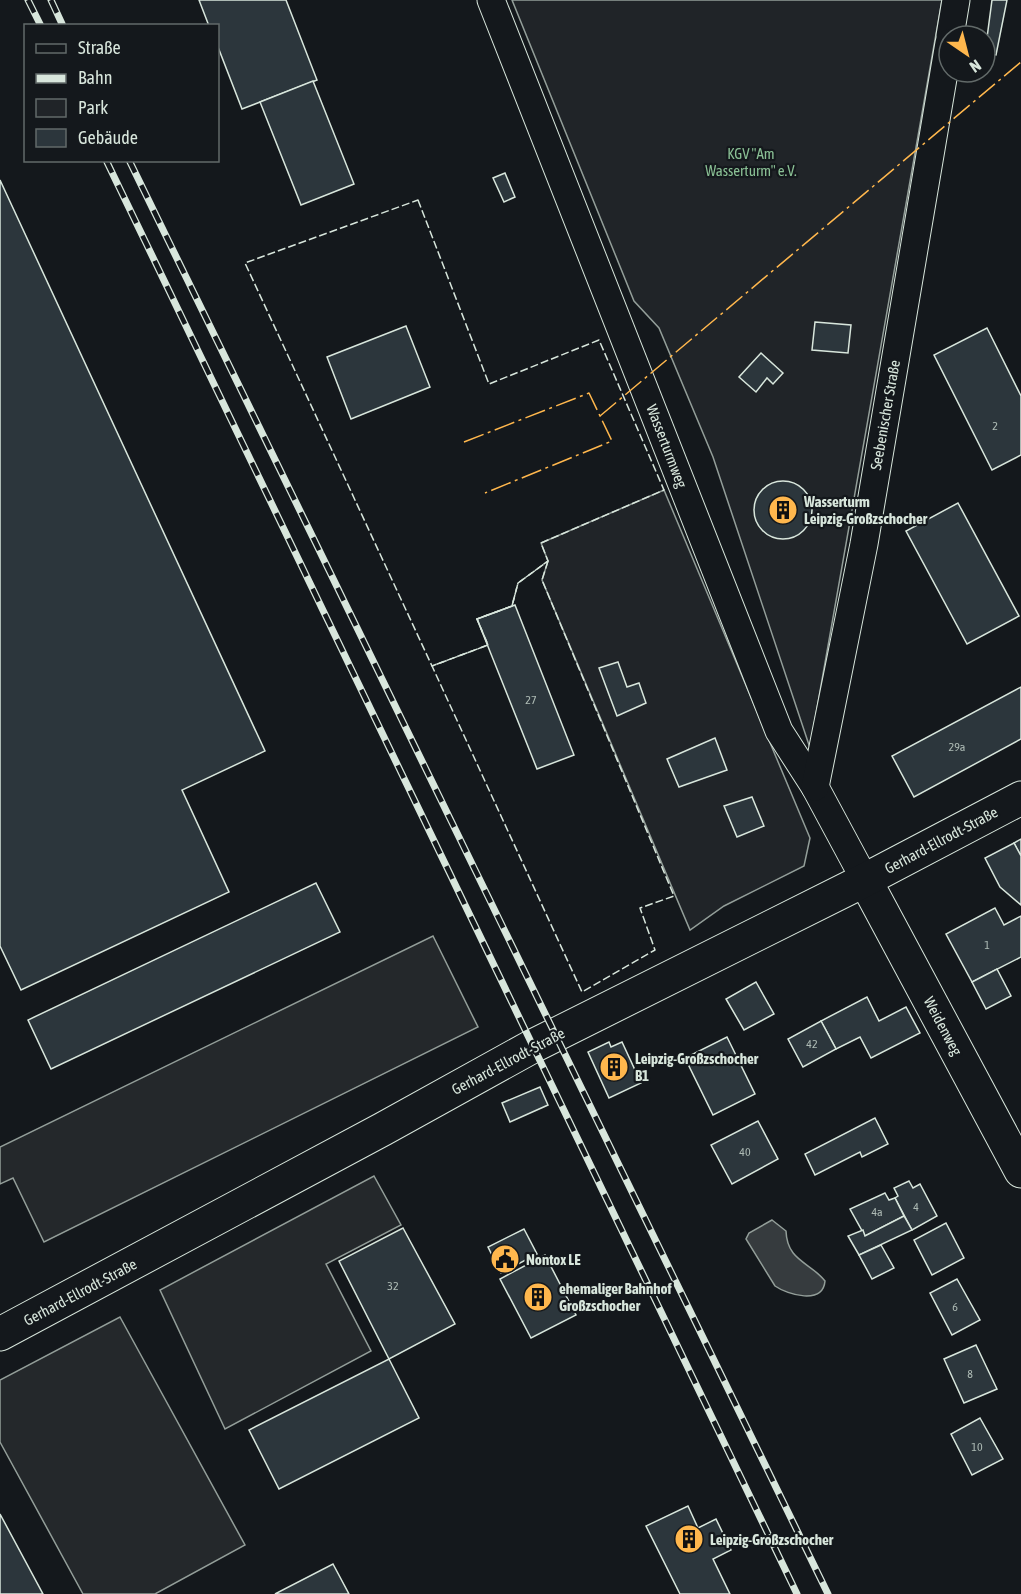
<svg xmlns="http://www.w3.org/2000/svg" width="1021" height="1594" viewBox="0 0 1021 1594" font-family="'Asap Condensed',sans-serif">
<style>
.green{fill:#202428;stroke:#939e99;stroke-width:1.5}
.parking{fill:#24282b;stroke:#939e99;stroke-width:1.5}
.water{fill:#363b3e;stroke:#939e99;stroke-width:1.5}
.building{fill:#2c363c;stroke:#d8e6dc;stroke-width:1.5}
.lines{fill:none;stroke-linecap:round;stroke-linejoin:round}
.minor-casing{stroke:#d8e6dc;stroke-width:29}
.tertiary-casing{stroke:#d8e6dc;stroke-width:35}
.secondary-casing{stroke:#d8e6dc;stroke-width:35}
.minor{stroke:#14181c;stroke-width:27}
.tertiary{stroke:#14181c;stroke-width:33}
.secondary{stroke:#14181c;stroke-width:33}
.rail-casing{stroke:#d8e6dc;stroke-width:7}
.rail{stroke:#14181c;stroke-width:4.5;stroke-dasharray:14;stroke-linecap:butt}
.fence{stroke:#d8e6dc;stroke-width:1.5;stroke-dasharray:8 3;stroke-linecap:butt}
.power{stroke:#ffb74d;stroke-width:1.5;stroke-dasharray:21 4.5 3 4.5;stroke-linecap:butt}
.labels{text-anchor:middle;dominant-baseline:central;stroke-width:4.5;stroke-linejoin:round;paint-order:stroke}
.number-label{font-size:12px;fill:#adbab4}
.park-label{font-size:15px;fill:#8ac095;stroke:#14181c}
.street-label{font-size:15px;fill:#d8e6dc;stroke:#14181c}
.poi-label{font-size:15px;font-weight:bold;fill:#d8e6dc;stroke:#14181c;text-anchor:start}
</style>
<rect width="100%" height="100%" fill="#14181c"/>
<g class="green">
<polygon points="512,0 942,0 810,748 713,457 659,328 634,301"/>
<polygon points="664,490 810,838 804,866 724,906 690,930 542,580 548,561 541,543"/>
</g>
<g class="parking">
<polygon points="433,936 478,1027 44,1242 13,1178 0,1184 0,1147"/>
<polygon points="374,1176 401,1225 326,1264 371,1351 225,1429 160,1290"/>
<polygon points="120,1317 245,1545 155,1594 83,1594 0,1442 0,1380"/>
</g>
<path class="water" d="M772 1220 786 1231C787 1261 810 1262 825 1281 823 1305 788 1295 775 1286L746 1239 749 1233Z"/>
<g class="building">
<polygon points="199,0 286,0 317,80 242,109 218,47 218,26 209,26"/>
<polygon points="992,0 1007,0 996,55 985,53"/>
<polygon points="313,81 354,184 301,205 260,102"/>
<polygon points="505,173 515,197 504,202 493,178"/>
<polygon points="0,180 265,751 182,790 229,892 21,990 0,946"/>
<polygon points="815,322 851,325 848,353 812,350"/>
<polygon points="406,326 430,387 351,419 327,357"/>
<polygon points="987,328 1021,396 1021,455 992,470 934,355"/>
<polygon points="761,353 783,373 773,384 767,378 756,392 739,377"/>
<circle cx="783" cy="510" r="29"/>
<polygon points="958,503 1019,616 967,644 906,531"/>
<polygon points="515,605 574,755 537,769 477,619"/>
<polygon points="618,662 627,687 639,683 646,703 617,716 599,668"/>
<polygon points="1021,687 1021,739 914,797 892,756"/>
<polygon points="715,738 727,770 679,787 667,759"/>
<polygon points="752,797 764,826 737,837 724,806"/>
<polygon points="1021,839 1021,856 1014,843"/>
<polygon points="1014,843 1021,856 1021,905 1000,887 985,858"/>
<polygon points="316,883 340,932 51,1069 28,1020"/>
<polygon points="995,908 1004,925 1021,916 1021,957 972,982 946,934"/>
<polygon points="997,969 1011,996 986,1009 972,982"/>
<polygon points="756,982 774,1014 744,1030 726,999"/>
<polygon points="867,997 879,1021 906,1007 920,1033 871,1058 860,1037 836,1049 821,1021"/>
<polygon points="821,1021 836,1049 803,1067 788,1039"/>
<polygon points="727,1037 755,1094 713,1115 685,1058"/>
<polygon points="609,1042 611,1047 622,1042 641,1083 609,1098 588,1052"/>
<polygon points="540,1087 548,1105 510,1122 502,1103"/>
<polygon points="875,1118 888,1144 862,1157 860,1152 815,1175 805,1154"/>
<polygon points="758,1121 778,1159 732,1184 711,1145"/>
<polygon points="909,1181 913,1188 920,1184 937,1216 912,1230 895,1198 898,1196 894,1188"/>
<polygon points="885,1193 889,1200 895,1198 904,1216 865,1236 850,1209"/>
<polygon points="904,1216 912,1230 859,1255 848,1236 863,1230 865,1236"/>
<polygon points="946,1223 964,1258 932,1275 914,1240"/>
<polygon points="403,1228 455,1324 389,1359 339,1261"/>
<polygon points="524,1229 537,1254 501,1273 488,1247"/>
<polygon points="881,1245 894,1268 872,1279 859,1255"/>
<polygon points="545,1255 576,1315 531,1338 500,1279"/>
<polygon points="957,1279 980,1320 952,1335 930,1293"/>
<polygon points="976,1345 997,1389 964,1403 944,1359"/>
<polygon points="389,1359 419,1418 279,1489 249,1430"/>
<polygon points="980,1418 1003,1459 972,1475 951,1434"/>
<polygon points="688,1506 698,1528 716,1519 731,1550 713,1559 730,1594 680,1594 646,1526"/>
<polygon points="0,1514 43,1594 0,1594"/>
<polygon points="333,1564 349,1594 275,1594"/>
</g>
<g class="lines">
<g class="minor-casing">
<g id="minor">
<polyline points="491,0 779,731 815,787 865,880"/>
<polyline points="950,36 956,0"/>
<polyline points="815,787 864,544 949,43"/>
</g>
</g>
<g class="tertiary-casing">
<polyline id="tertiary" points="865,880 1021,1171"/>
</g>
<g class="secondary-casing">
<polyline id="secondary" points="0,1334 383,1129 533,1046 865,880 1021,798"/>
</g>
<use href="#minor" class="minor"/>
<use href="#tertiary" class="tertiary"/>
<use href="#secondary" class="secondary"/>
<g class="rail-casing">
<g id="rail">
<polyline points="28,0 41,26"/>
<polyline points="51,0 63,26"/>
<polyline points="106,160 797,1594"/>
<polyline points="129,160 828,1594"/>
</g>
</g>
<use href="#rail" class="rail"/>
<g class="fence">
<polygon points="418,200 489,384 599,340 664,490 541,543 548,561 518,583 512,606 477,619 488,645 432,666 245,263"/>
<polygon points="548,561 542,580 674,896 640,908 655,950 582,992 432,666 488,645 477,619 512,606 518,583"/>
</g>
<g class="power">
<polyline points="600,416 1021,62"/>
<polyline points="464,442 589,393 612,441 485,493"/>
</g>
</g>
<defs>
<g id="building-disc" transform="scale(1.5)"><circle r="9.5" fill="#ffb74d" stroke="#14181c"/><path d="M-4-6H4V6H1V3H-1V6H-4ZM-2.5-4.3h1.7v1.8h-1.7ZM.8-4.3h1.7v1.8H.8ZM-2.5-1h1.7V.8h-1.7ZM.8-1h1.7V.8H.8Z" fill="#111"/></g>
<g id="civic-disc" transform="scale(1.5)"><circle r="9.5" fill="#ffb74d" stroke="#14181c"/><path d="M-.6-6.5H3V-4.5H.6V-3L4-1V1h2V6H-6V1h2V-1L-.6-3ZM-1.2 2.5V6h2.4V2.5Z" fill="#111"/></g>
</defs>
<g fill-rule="evenodd">
<use href="#building-disc" x="783" y="510"/>
<use href="#building-disc" x="614" y="1067"/>
<use href="#civic-disc" x="505" y="1259"/>
<use href="#building-disc" x="538" y="1297"/>
<use href="#building-disc" x="689" y="1539"/>
</g>
<g class="labels">
<g class="number-label">
<text x="995" y="426">2</text>
<text x="531" y="700">27</text>
<text x="957" y="747">29a</text>
<text x="987" y="945">1</text>
<text x="812" y="1044">42</text>
<text x="745" y="1152">40</text>
<text x="916" y="1207">4</text>
<text x="877" y="1212">4a</text>
<text x="393" y="1286">32</text>
<text x="955" y="1307">6</text>
<text x="970" y="1374">8</text>
<text x="977" y="1447">10</text>
</g>
<g class="park-label">
<text x="751" y="153">KGV "Am<tspan x="751" dy="17">Wasserturm" e.V.</tspan></text>
</g>
<g class="street-label">
<text transform="translate(885 415) rotate(-80)">Seebenischer Straße</text>
<text transform="translate(667 446) rotate(69)">Wasserturmweg</text>
<text transform="translate(941 840) rotate(-28)">Gerhard-Ellrodt-Straße</text>
<text transform="translate(943 1026) rotate(62)">Weidenweg</text>
<text transform="translate(508 1061) rotate(-28)">Gerhard-Ellrodt-Straße</text>
<text transform="translate(80 1292) rotate(-28)">Gerhard-Ellrodt-Straße</text>
</g>
<g class="poi-label">
<text x="804" y="501">Wasserturm<tspan x="804" dy="17">Leipzig-Großzschocher</tspan></text>
<text x="635" y="1058">Leipzig-Großzschocher<tspan x="635" dy="17">B1</tspan></text>
<text x="526" y="1259">Nontox LE</text>
<text x="559" y="1288">ehemaliger Bahnhof<tspan x="559" dy="17">Großzschocher</tspan></text>
<text x="710" y="1539">Leipzig-Großzschocher</text>
</g>
</g>
<rect x="24" y="24" width="195" height="138" fill="#14181c" stroke="#626a69" stroke-width="1.5"/>
<rect x="36" y="44" width="30" height="9" fill="#14181c" stroke="#626a69" stroke-width="1.5"/>
<text x="78" y="54" font-size="18" fill="#d8e6dc">Straße</text>
<rect x="36" y="74" width="30" height="9" fill="#d8e6dc" stroke="#626a69" stroke-width="1.5"/>
<text x="78" y="84" font-size="18" fill="#d8e6dc">Bahn</text>
<rect x="36" y="99" width="30" height="18" fill="#202428" stroke="#626a69" stroke-width="1.5"/>
<text x="78" y="114" font-size="18" fill="#d8e6dc">Park</text>
<rect x="36" y="129" width="30" height="18" fill="#2c363c" stroke="#626a69" stroke-width="1.5"/>
<text x="78" y="144" font-size="18" fill="#d8e6dc">Gebäude</text>
<g transform="translate(967 54) rotate(145)"><circle r="28" fill="#14181c" stroke="#626a69" stroke-width="1.5"/>
<path d="M0-4.5L10 22L0 15L-10 22Z" fill="#ffb74d"/>
<text y="-9" font-size="16" font-weight="bold" text-anchor="middle" fill="#d8e6dc">N</text>
</g>
</svg>
